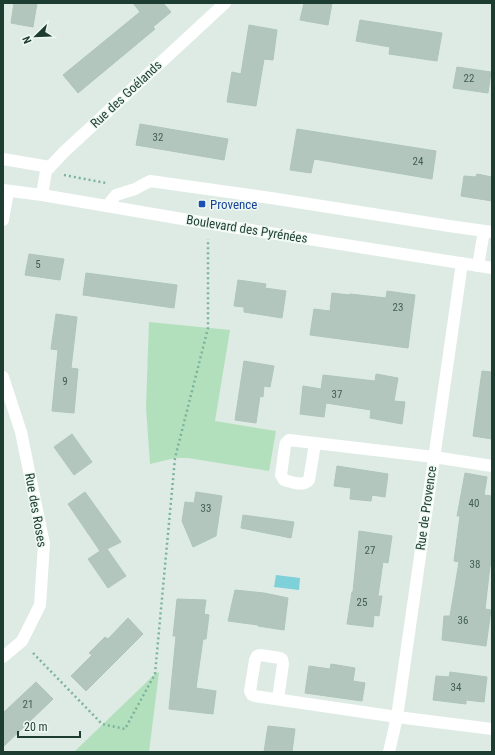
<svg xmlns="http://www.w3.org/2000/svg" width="495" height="755" viewBox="0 0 495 755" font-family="'Roboto Condensed',sans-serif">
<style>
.green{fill:#b3e0bc}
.water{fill:#7ed1d8}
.building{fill:#b2c6bd;stroke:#afc5ba}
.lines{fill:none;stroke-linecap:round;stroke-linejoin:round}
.path{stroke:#7ab39d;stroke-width:2.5;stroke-dasharray:2 3;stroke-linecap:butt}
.service{stroke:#fff;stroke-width:12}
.minor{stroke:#fff;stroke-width:12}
.tertiary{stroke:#fff;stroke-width:12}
.transit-dot{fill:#1a4fb4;stroke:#eef8f2;stroke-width:1.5}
.labels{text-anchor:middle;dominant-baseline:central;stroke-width:3;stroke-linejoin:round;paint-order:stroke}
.number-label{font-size:11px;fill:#425e55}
.street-label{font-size:13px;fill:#1d3c32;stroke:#eef8f2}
.transit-label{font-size:13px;fill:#164399;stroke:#eef8f2;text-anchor:start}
</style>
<rect width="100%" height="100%" fill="#ddebe4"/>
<g class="green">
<polygon points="149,322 230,330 215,421 276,431 269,471 188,458 175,458 150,464 146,407"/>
<polygon points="159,672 149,752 74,752 155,674"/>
</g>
<polygon class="water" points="276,575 300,578 299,590 274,587"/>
<g class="building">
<polygon points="14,3 37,3 33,27 11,23"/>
<polygon points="133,3 163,3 171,12 153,27 155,29 78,93 63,75 140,12"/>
<polygon points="304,3 332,3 328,25 300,20"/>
<polygon points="360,20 442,33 437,61 389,54 390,47 356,41"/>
<polygon points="249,25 277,30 273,60 264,59 256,106 227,102 232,72 241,74"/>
<polygon points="457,67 491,72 488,93 453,88"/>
<polygon points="140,124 228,139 224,160 136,145"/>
<polygon points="297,129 436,151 432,179 314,159 311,173 290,170"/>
<polygon points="477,174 492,177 492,201 461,196 464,176 476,177"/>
<polygon points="29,254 64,259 60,280 25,275"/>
<polygon points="86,273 177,285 174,308 83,295"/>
<polygon points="238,280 266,284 265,288 286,291 282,318 244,312 244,307 234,306"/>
<polygon points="387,291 415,295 408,348 310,335 314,309 330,311 332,293 350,295 350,294 386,298"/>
<polygon points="56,314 77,317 71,368 78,369 74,413 52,411 58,350 51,349"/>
<polygon points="244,361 274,366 270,387 264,386 263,397 260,396 256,423 235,420"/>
<polygon points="482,371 492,372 492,439 473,436"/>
<polygon points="376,374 398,378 394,401 405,402 402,424 370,418 371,410 326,403 324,417 300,414 303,386 321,389 323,375 375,381"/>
<polygon points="72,434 92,462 74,475 54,447"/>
<polygon points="337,466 388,474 385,497 372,495 371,501 350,499 351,488 334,486"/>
<polygon points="465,473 487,477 484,495 492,496 492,565 490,566 485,609 491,610 486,646 442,640 444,616 450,616 459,562 454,561 460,516 457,516"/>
<polygon points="85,492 121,542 107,549 126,576 108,588 88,559 100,551 68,504"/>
<polygon points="196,492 222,496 216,536 193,547 182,521 185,502 194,503"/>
<polygon points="243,515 294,522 291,538 241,528"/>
<polygon points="359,531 392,536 388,563 383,562 378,596 382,596 379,616 374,615 373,627 347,624 352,592 353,592"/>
<polygon points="235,590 264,593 288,598 284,630 258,626 258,625 228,621"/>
<polygon points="177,599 206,600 204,614 209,615 206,639 203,639 196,688 216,691 213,714 169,709 176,636 173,636"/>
<polygon points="128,618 143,634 86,691 71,676 92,655 89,653 105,637 108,639"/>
<polygon points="331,664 355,668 353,681 365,683 362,701 305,693 309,666 330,669"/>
<polygon points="450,672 487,677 484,702 466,700 466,704 433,700 436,676 449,677"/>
<polygon points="36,682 53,699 3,747 3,713"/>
<polygon points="268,726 295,729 292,752 264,752"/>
</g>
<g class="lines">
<g class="path">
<polyline points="64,175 106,183"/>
<polyline points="33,653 102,724 125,729 155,674 175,458 208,328 208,239"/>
</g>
<g class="service">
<polyline points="3,159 50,167"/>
<polyline points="107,206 116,195 135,189 150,181 271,198 449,226 492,232"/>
<polyline points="478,266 484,231"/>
</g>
<g class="minor">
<polyline points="42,195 46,171 64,152 225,3"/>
<polyline points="3,220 8,191"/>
<polyline points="3,377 21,432 44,544 40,605 22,641 3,657"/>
<path d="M315 444 309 480C303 487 292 482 284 480L281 475 285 446 286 443 289 440 434 457 492 466"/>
<polyline points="278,699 283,664 282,659 280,658 260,655 257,656 255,660 250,691 252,695 254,696 397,717 492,729"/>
<polyline points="389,752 397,717 462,263"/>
</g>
<polyline class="tertiary" points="3,190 42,195 200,222 492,268"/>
</g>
<rect class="transit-dot" x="198" y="200" width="8" height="8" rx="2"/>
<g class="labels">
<g class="number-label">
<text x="469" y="78">22</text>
<text x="158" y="137">32</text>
<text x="418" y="161">24</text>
<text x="38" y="264">5</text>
<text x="398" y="307">23</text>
<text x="65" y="381">9</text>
<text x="337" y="394">37</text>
<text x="474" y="503">40</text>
<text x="206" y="508">33</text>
<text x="370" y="550">27</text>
<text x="475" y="564">38</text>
<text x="362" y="602">25</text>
<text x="463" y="620">36</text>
<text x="456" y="687">34</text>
<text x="28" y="704">21</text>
</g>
<g class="street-label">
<text transform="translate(126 94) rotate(-43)">Rue des Goélands</text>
<text transform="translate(247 229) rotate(9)">Boulevard des Pyrénées</text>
<text transform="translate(426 508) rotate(-82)">Rue de Provence</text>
<text transform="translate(36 510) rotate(80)">Rue des Roses</text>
</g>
<g class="transit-label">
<text x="210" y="204">Provence</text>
</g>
</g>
<rect width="495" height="755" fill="none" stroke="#1d3c32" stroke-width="8"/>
<g transform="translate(36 36) rotate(247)" stroke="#eef8f2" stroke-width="3" paint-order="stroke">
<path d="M0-3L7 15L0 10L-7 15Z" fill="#1d3c32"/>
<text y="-6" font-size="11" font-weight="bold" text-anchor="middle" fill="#1d3c32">N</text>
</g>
<path d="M18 731v6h62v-6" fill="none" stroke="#1d3c32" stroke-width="2"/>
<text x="24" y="731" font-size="12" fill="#1d3c32" stroke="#eef8f2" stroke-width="3" paint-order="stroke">20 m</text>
</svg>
